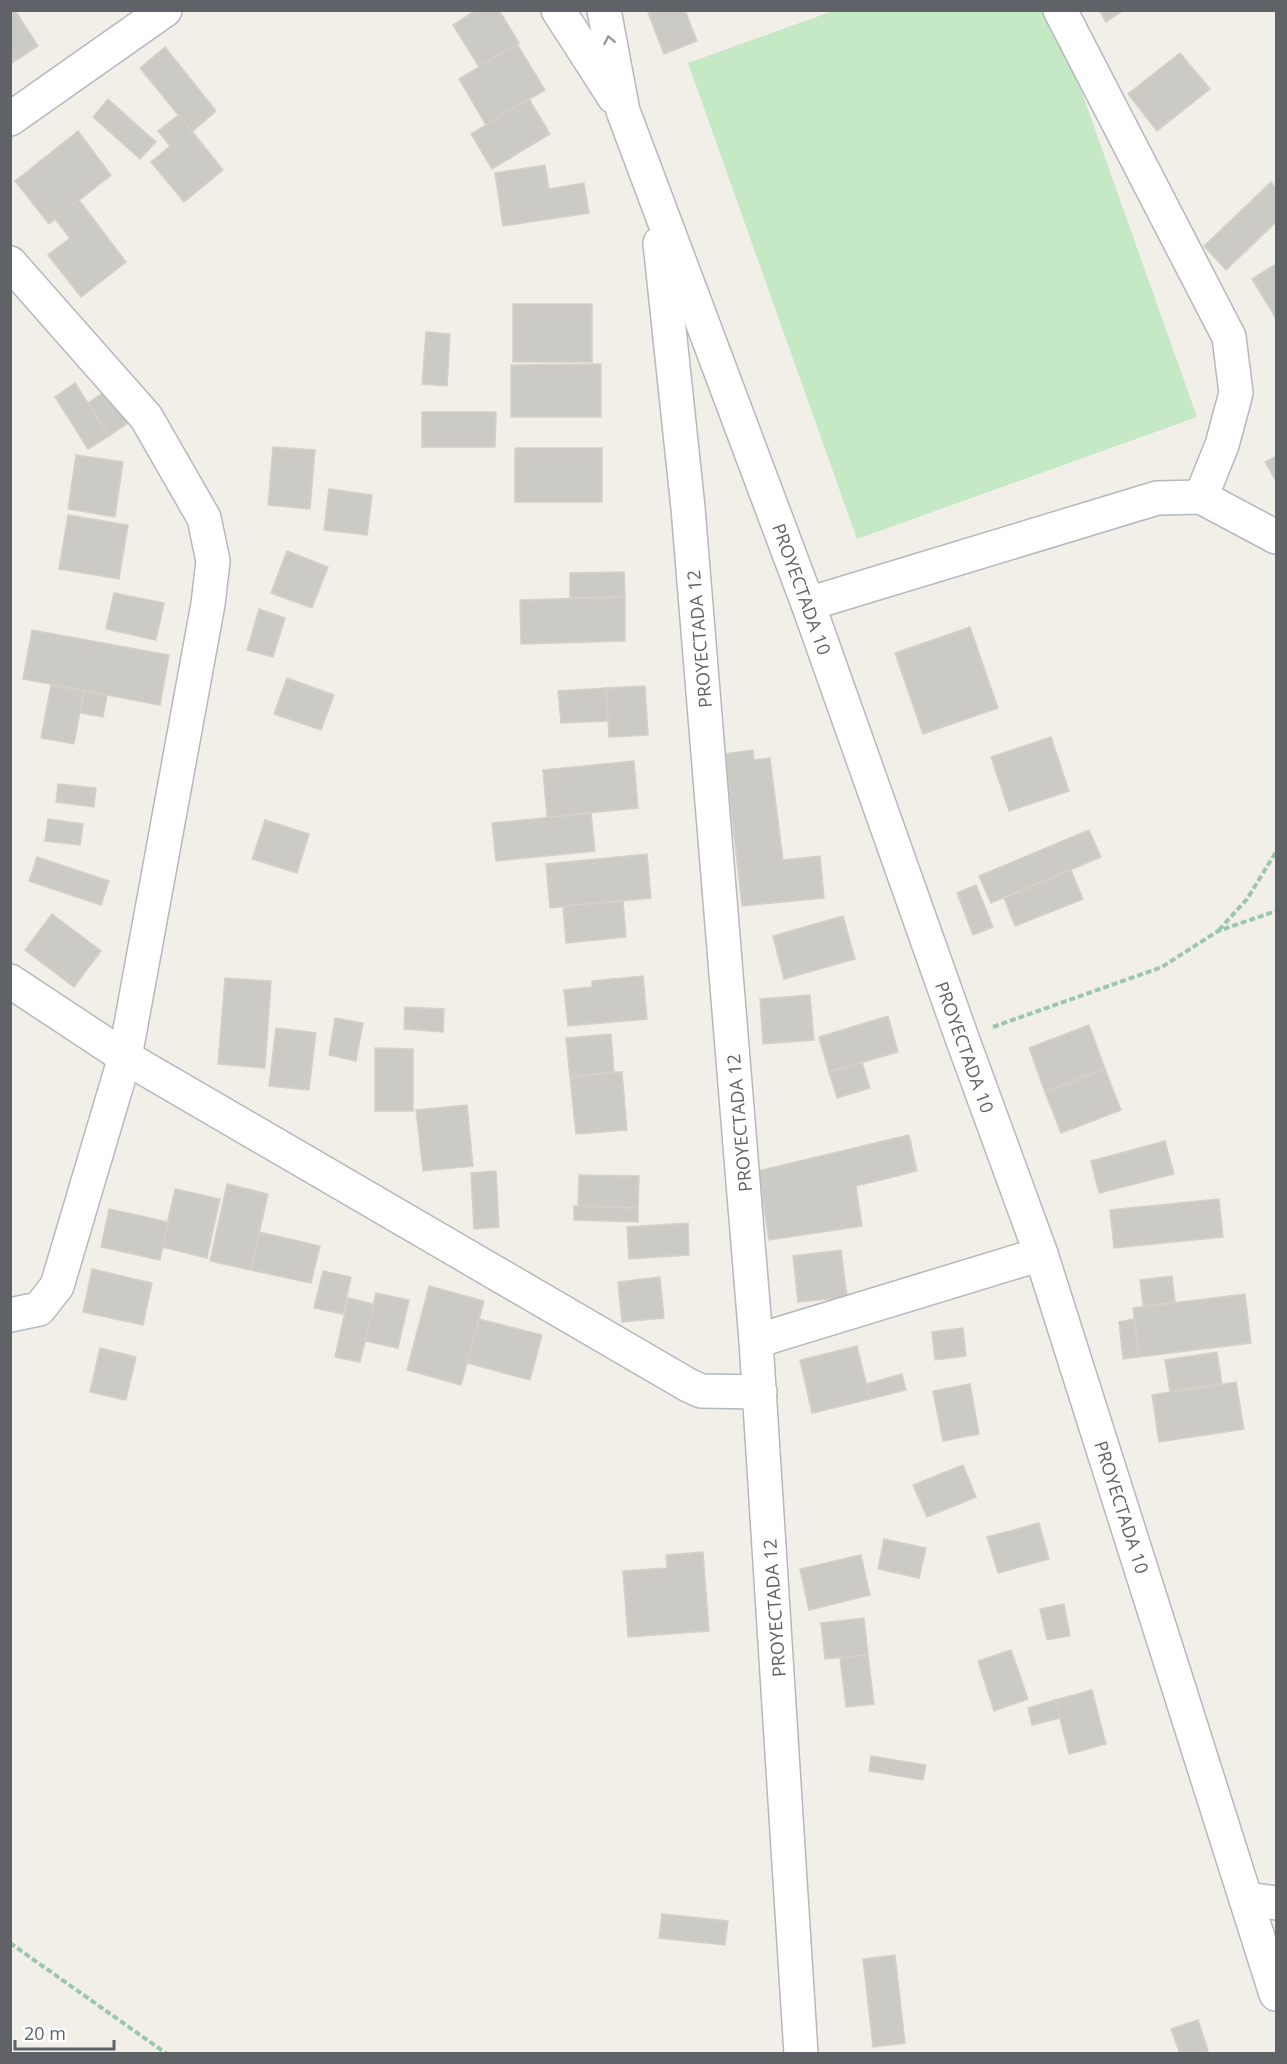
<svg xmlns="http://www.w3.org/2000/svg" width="1287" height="2064" viewBox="0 0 1287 2064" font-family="'Open Sans',sans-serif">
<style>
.grass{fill:#c5e8c5}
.building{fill:#cccac5;stroke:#d6d1c6;stroke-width:1.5}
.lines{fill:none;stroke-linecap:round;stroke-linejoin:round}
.minor-casing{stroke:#b5b8bc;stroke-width:36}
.path{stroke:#9cc7a9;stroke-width:4;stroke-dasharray:6 3;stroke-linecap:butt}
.minor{stroke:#fff;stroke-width:33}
.oneway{stroke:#979a9d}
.labels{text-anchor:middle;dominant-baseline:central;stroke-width:4.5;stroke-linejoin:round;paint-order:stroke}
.street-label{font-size:18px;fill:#5f6368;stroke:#fff}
</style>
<rect width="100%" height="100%" fill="#f1efe8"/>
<polygon class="grass" points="833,11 1053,11 1197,417 857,539 688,63"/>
<g class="building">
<polygon points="10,10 15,10 38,46 12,63"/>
<polygon points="476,10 499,10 519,43 479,67 453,25"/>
<polygon points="647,10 685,10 697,41 664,54"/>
<polygon points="1099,10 1124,10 1106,22"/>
<polygon points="517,44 545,90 486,125 459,79"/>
<polygon points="165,47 216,111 192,132 140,68"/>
<polygon points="1180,53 1210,89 1157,131 1128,94"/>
<polygon points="108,99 156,142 140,159 93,117"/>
<polygon points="529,99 550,134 492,169 471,134"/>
<polygon points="179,115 223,170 184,202 151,162 170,146 158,131"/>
<polygon points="78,131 111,175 49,224 15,181"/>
<polygon points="545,165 549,189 584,183 589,213 503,226 495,173"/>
<polygon points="1271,182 1276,188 1276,222 1226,270 1204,246"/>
<polygon points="79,200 126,262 81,297 48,255 70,238 55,219"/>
<polygon points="1276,264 1276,316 1275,317 1252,279"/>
<rect x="513" y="304" width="79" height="58"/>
<polygon points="426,332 450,334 447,386 422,384"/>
<polygon points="601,364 601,417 511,417 511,365"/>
<polygon points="75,383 109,436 88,449 55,397"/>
<polygon points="107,390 128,423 109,436 88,403"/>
<polygon points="422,412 496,412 495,447 422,447"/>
<polygon points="273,447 315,450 310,509 268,505"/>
<rect x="515" y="448" width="87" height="54"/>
<polygon points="76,455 123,462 115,517 68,509"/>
<polygon points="1276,456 1276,481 1265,462"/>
<polygon points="329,489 372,495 367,535 324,530"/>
<polygon points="68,515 128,525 119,579 59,569"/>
<polygon points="287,551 328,567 312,608 271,593"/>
<polygon points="624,572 625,597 570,598 570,573"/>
<polygon points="114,593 164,603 156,640 106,629"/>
<polygon points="625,597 625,641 521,644 520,600"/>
<polygon points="259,609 285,618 273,657 247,650"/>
<polygon points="970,627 998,708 923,734 895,653"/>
<polygon points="32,630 169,655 160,705 23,679"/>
<polygon points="287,678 334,695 321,730 274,714"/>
<polygon points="51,685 84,691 74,744 41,738"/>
<polygon points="645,686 648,735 609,737 606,688"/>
<polygon points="606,688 608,721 561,723 558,691"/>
<polygon points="84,691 107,695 103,717 80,713"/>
<polygon points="1051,737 1069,791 1009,811 991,757"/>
<polygon points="753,750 754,760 770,758 783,860 820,856 824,898 742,906 725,754"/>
<polygon points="634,761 638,808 547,817 543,770"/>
<polygon points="58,784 96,788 94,807 56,802"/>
<polygon points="591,813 595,851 496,861 492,823"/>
<polygon points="48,819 83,824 80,845 45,841"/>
<polygon points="265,820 309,834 297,873 252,859"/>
<polygon points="1089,830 1101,857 991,903 979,876"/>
<polygon points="647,854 651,898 550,908 546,864"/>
<polygon points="37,857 109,881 101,905 29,881"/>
<polygon points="1071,870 1083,899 1015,926 1004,898"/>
<polygon points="976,885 993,927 973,935 957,893"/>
<polygon points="623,901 626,937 566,943 563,906"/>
<polygon points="52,914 101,951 74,987 25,950"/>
<polygon points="843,916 855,959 784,979 773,936"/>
<polygon points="643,976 647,1019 568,1026 564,990 592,987 592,981"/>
<polygon points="225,978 271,981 265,1068 218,1064"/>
<polygon points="810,995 814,1040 763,1044 760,999"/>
<polygon points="405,1007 444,1009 443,1032 404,1029"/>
<polygon points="888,1016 898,1052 829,1072 819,1037"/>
<polygon points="335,1018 363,1023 356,1061 329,1055"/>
<polygon points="1089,1025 1105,1069 1045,1092 1029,1048"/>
<polygon points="276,1028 316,1033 309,1090 269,1086"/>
<polygon points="611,1034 614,1072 570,1077 566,1038"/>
<polygon points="375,1048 413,1049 413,1111 375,1111"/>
<polygon points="862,1062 870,1088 837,1098 829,1072"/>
<polygon points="1105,1069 1121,1110 1061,1133 1045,1092"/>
<polygon points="614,1072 622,1072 627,1130 576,1134 570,1077"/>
<polygon points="467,1105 473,1166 423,1171 416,1110"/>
<polygon points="909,1135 917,1171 856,1186 862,1226 769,1240 758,1171"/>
<polygon points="1165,1141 1174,1174 1099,1193 1091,1161"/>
<polygon points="496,1171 499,1227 474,1229 471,1173"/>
<polygon points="579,1175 639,1176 638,1208 578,1206"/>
<polygon points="227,1184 268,1194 251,1270 210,1261"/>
<polygon points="175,1189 220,1199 207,1258 162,1247"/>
<polygon points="1219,1199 1223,1237 1114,1248 1110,1210"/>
<polygon points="574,1206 638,1208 638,1222 574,1220"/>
<polygon points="109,1209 168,1222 160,1260 101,1247"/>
<polygon points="688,1223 689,1255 629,1259 627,1227"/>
<polygon points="259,1232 320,1246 311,1283 251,1270"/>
<polygon points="841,1250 847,1297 798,1302 793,1256"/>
<polygon points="92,1269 152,1283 143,1325 83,1312"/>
<polygon points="323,1271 351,1277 343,1314 314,1308"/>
<polygon points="1172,1276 1175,1302 1143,1306 1140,1280"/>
<polygon points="660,1277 664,1318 622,1322 618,1282"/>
<polygon points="429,1286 484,1301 461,1385 407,1370"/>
<polygon points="376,1293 409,1300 398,1348 365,1341"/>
<polygon points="1245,1294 1251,1343 1139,1357 1133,1308"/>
<polygon points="348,1298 374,1304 360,1362 335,1357"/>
<polygon points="479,1319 542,1335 530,1380 467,1363"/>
<polygon points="1134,1319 1139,1357 1123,1359 1119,1322"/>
<polygon points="963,1328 966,1356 935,1360 932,1332"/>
<polygon points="857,1346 870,1399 812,1413 800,1360"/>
<polygon points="100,1348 136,1357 126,1400 90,1392"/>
<polygon points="1217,1352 1222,1384 1170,1392 1165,1360"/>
<polygon points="902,1374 906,1390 870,1399 866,1384"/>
<polygon points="1236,1382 1244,1429 1159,1442 1152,1395"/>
<polygon points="970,1384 979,1434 943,1441 933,1391"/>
<polygon points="963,1465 976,1497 927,1517 913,1485"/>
<polygon points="1039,1523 1049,1559 998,1573 987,1537"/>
<polygon points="884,1539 926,1548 919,1578 878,1569"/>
<polygon points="703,1552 709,1631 628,1637 623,1571 667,1568 666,1555"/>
<polygon points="861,1555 870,1595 809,1610 800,1569"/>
<polygon points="1064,1604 1070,1636 1047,1640 1040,1609"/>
<polygon points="864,1618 868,1655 825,1659 821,1623"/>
<polygon points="1011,1650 1028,1699 994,1711 978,1661"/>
<polygon points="868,1655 874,1704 846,1707 840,1658"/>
<polygon points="1092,1690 1106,1744 1069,1754 1055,1700"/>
<polygon points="1055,1700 1060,1718 1032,1725 1028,1708"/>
<polygon points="871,1756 926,1765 923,1780 869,1771"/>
<polygon points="662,1914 728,1921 725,1945 659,1938"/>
<polygon points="895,1955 905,2043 873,2047 863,1959"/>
<polygon points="1198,2020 1209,2054 1180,2054 1171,2029"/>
</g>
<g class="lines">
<g class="minor-casing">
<g id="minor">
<polyline points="558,10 614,97"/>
<polyline points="604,10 623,111 808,604 962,1038 1041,1254 1276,1994"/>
<polyline points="1060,10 1229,337 1236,393 1222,445 1201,497"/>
<polyline points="10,119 165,10"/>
<polyline points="660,243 688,508 756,1341 801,2054"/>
<polyline points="10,263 146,417 204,518 213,561 208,604 125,1057 57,1286 39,1309 10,1315"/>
<polyline points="808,604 1157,498 1201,497 1276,537"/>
<polyline points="10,981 125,1057 688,1385 701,1391 760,1392"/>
<polyline points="756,1341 1041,1254"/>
<polyline points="1246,1899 1276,1903"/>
</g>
</g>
<g class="path">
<polyline points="1219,930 1247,899 1276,852"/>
<polyline points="993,1027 1162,967 1218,931 1276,911"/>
<polyline points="10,1943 167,2054"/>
</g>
<use href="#minor" class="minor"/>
</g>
<defs><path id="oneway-chevron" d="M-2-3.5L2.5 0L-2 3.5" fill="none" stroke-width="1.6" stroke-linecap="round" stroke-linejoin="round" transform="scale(1.5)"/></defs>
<use class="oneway" href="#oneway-chevron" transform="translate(609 40) rotate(-101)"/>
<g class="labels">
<g class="street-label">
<text transform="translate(802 589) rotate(70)">PROYECTADA 10</text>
<text transform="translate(699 639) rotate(-95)">PROYECTADA 12</text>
<text transform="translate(965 1047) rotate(70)">PROYECTADA 10</text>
<text transform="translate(739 1123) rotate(-95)">PROYECTADA 12</text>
<text transform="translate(1122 1507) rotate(72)">PROYECTADA 10</text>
<text transform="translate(774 1608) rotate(-94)">PROYECTADA 12</text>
</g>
</g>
<rect width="1287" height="2064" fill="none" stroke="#5f6368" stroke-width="24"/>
<path d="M15 2040v9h99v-9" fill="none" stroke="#5f6368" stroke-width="3"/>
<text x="24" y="2040" font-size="18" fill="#5f6368" stroke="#ffffff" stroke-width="4.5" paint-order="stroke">20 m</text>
</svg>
